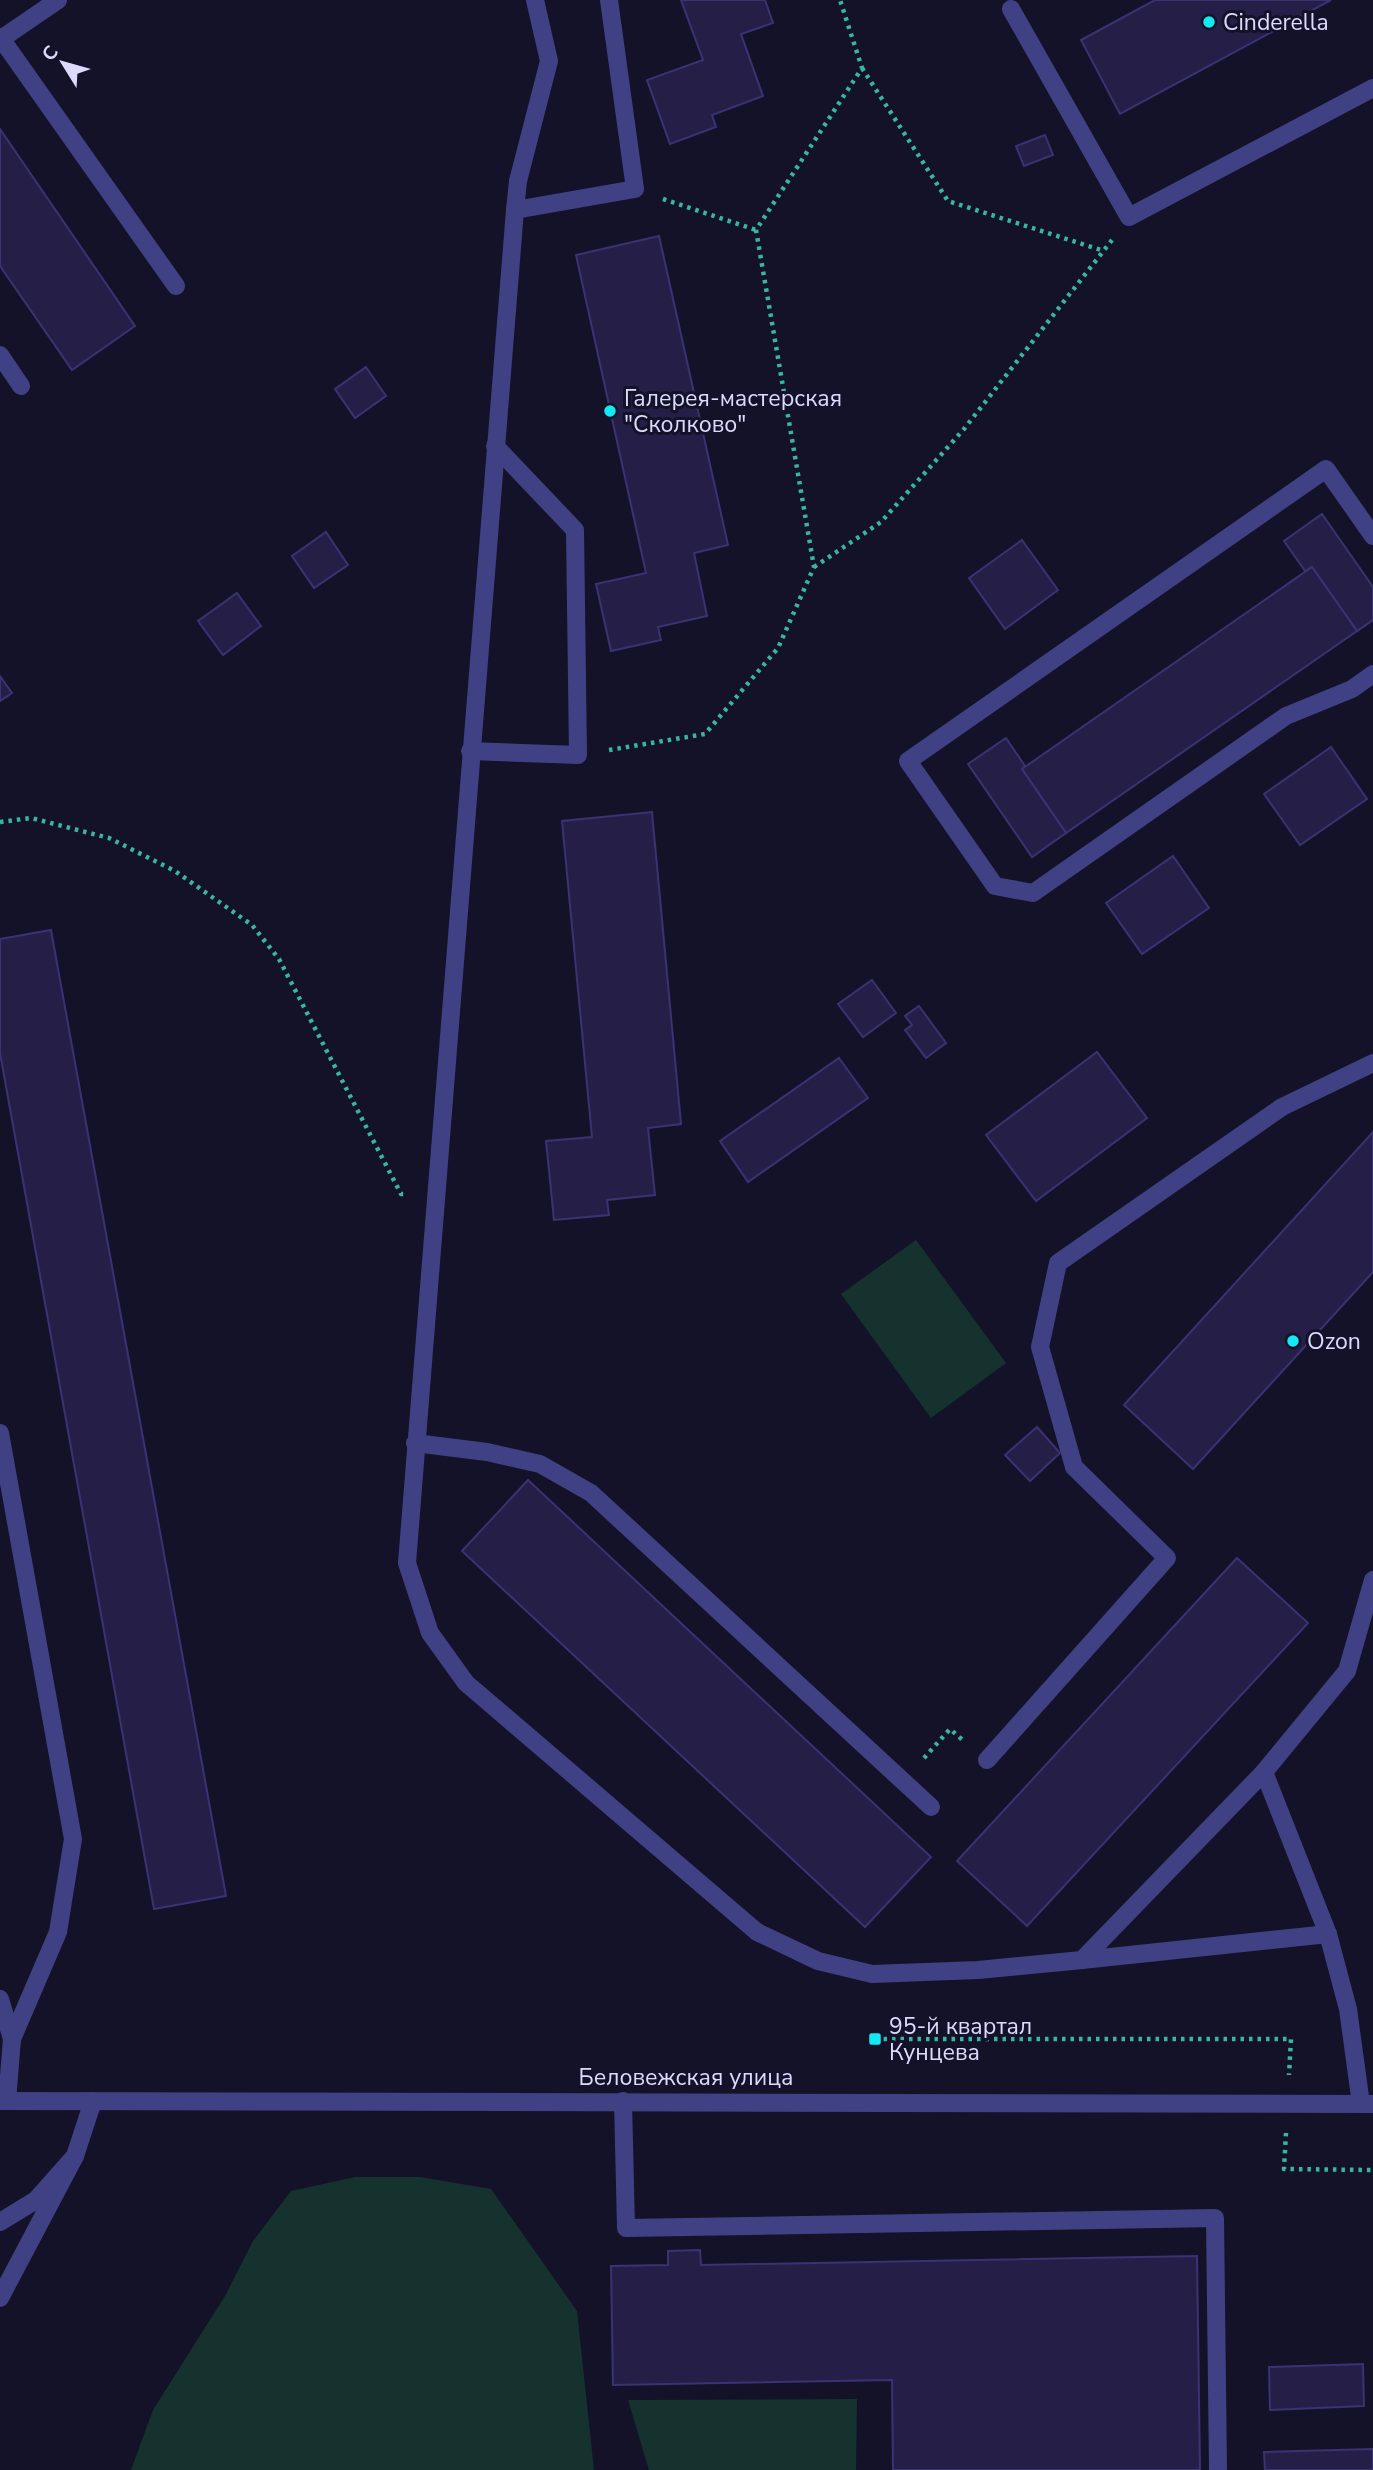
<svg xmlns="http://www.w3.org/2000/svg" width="1373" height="2470" viewBox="0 0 1373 2470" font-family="'Nunito Sans',sans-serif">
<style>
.green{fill:#15322f}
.building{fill:#251f48;stroke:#3b3273;stroke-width:2}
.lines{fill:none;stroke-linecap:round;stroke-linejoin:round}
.path{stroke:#38b5a5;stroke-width:4.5;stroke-dasharray:3.5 5;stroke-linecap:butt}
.minor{stroke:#404184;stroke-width:18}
.poi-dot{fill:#12e9f2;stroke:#141228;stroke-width:2.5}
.labels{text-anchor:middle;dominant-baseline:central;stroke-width:6;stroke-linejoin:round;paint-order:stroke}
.poi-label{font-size:23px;fill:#dddbfd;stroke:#141228;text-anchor:start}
.street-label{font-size:23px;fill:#dddbfd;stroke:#141228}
</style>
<rect width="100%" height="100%" fill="#141228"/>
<g class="green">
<polygon points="916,1240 1006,1363 931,1418 841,1294"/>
<polygon points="355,2177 420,2177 491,2189 577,2311 594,2470 131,2470 153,2410 225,2296 253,2241 291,2191"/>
<polygon points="857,2399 856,2470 649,2470 628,2400"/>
</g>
<g class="building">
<polygon points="681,0 765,0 773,23 741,34 763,96 712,115 716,127 670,144 647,80 703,60"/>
<polygon points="1155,0 1331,0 1120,114 1081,40"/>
<polygon points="0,129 135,326 72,370 0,266"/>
<polygon points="1045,135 1053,155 1024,166 1016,146"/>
<polygon points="659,236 728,545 694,553 707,616 658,627 661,640 611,651 596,584 646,573 576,255"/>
<polygon points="366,367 386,396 355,418 335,389"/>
<polygon points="1322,514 1373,587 1373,620 1357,631 1312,567 1305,571 1284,541"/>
<polygon points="326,532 348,565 314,588 292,556"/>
<polygon points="1022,540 1058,590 1005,629 969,578"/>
<polygon points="1312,567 1357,631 1066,833 1022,769"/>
<polygon points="237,593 261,626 223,655 198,621"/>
<polygon points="0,676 12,693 0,701"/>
<polygon points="1006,738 1025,766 1022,769 1066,833 1032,857 968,764"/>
<polygon points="1331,747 1367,799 1300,845 1264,794"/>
<polygon points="652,812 681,1124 648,1128 655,1195 607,1200 609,1215 554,1220 546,1141 592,1137 562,821"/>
<polygon points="1173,856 1209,908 1142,954 1106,903"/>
<polygon points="51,930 226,1896 154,1909 0,1053 0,939"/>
<polygon points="872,980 896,1013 863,1037 838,1004"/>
<polygon points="919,1006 946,1043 926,1058 905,1030 912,1025 905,1016"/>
<polygon points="1097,1052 1147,1118 1036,1201 986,1135"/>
<polygon points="839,1058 868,1098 748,1182 720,1141"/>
<polygon points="1373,1132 1373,1272 1193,1469 1124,1405"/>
<polygon points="1037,1427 1060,1453 1030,1481 1005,1455"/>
<polygon points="528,1480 931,1857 865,1927 462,1551"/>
<polygon points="1237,1558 1308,1623 1027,1926 957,1861"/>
<polygon points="700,2250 701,2265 1197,2256 1200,2470 893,2470 892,2380 613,2385 611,2266 668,2265 668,2251"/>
<polygon points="1363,2364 1364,2406 1270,2410 1269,2367"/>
<polygon points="1373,2449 1373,2470 1265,2470 1264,2452"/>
</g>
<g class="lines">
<g class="path">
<polyline points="862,68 948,201 1104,251"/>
<polyline points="663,199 756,230"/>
<polyline points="814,567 881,522 964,429 1112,240"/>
<polyline points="609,750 705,734 778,648 814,567 756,230 862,68 840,0"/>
<polyline points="0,822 31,818 109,838 175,871 252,925 279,959 401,1194 405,1194"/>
<polyline points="924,1758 950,1729 965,1742"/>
<polyline points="875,2039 1291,2039 1289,2075"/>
<polyline points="1286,2133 1284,2169 1373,2170"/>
</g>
<g class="minor">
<polyline points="535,0 549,61 518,181 515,210 407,1563 430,1633 466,1683 757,1932 818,1961 872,1974 978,1970 1082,1960 1264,1772 1328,1934 1348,2009 1361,2104"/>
<polyline points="1011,9 1129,217 1373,88"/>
<polyline points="0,37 176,286"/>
<polyline points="1,39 58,0"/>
<polyline points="515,210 635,189 609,0"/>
<polyline points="0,355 21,386"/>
<polyline points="1373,536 1326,469 908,761 995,886 1033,893 1286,716 1352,689 1373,674"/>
<polyline points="470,751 578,755 575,530 495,446"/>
<polyline points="0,1433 73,1839 58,1932 12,2039 7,2101"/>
<polyline points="415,1443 487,1452 540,1464 591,1493 931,1807"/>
<polyline points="987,1760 1167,1558 1074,1467 1040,1347 1058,1263 1282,1107 1373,1063"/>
<polyline points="1264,1772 1347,1671 1373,1580"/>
<polyline points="1082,1960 1328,1934"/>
<polyline points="0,1999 12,2039"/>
<polyline points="0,2101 1373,2104"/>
<polyline points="623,2101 626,2228 1215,2218 1218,2470"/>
<polyline points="0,2222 36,2200 75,2156 93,2101"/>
<polyline points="0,2298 75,2156"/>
</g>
</g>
<g class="poi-dot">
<circle cx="1209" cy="22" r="7"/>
<circle cx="610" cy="411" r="7"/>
<circle cx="1293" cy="1341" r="7"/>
<rect x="868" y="2032" width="14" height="14" rx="3.5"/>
</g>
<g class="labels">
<g class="poi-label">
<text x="1223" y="22">Cinderella</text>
<text x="624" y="398">Галерея-мастерская<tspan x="624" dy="26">"Сколково"</tspan></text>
<text x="1307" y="1341">Ozon</text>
<text x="889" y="2026">95-й квартал<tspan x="889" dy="26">Кунцева</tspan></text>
</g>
<g class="street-label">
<text x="686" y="2077">Беловежская улица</text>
</g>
</g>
<g transform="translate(63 63) rotate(307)" stroke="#141228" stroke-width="5" paint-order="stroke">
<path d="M0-5L12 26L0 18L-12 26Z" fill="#dddbfd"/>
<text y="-10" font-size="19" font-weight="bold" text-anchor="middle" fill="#dddbfd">С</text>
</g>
</svg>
